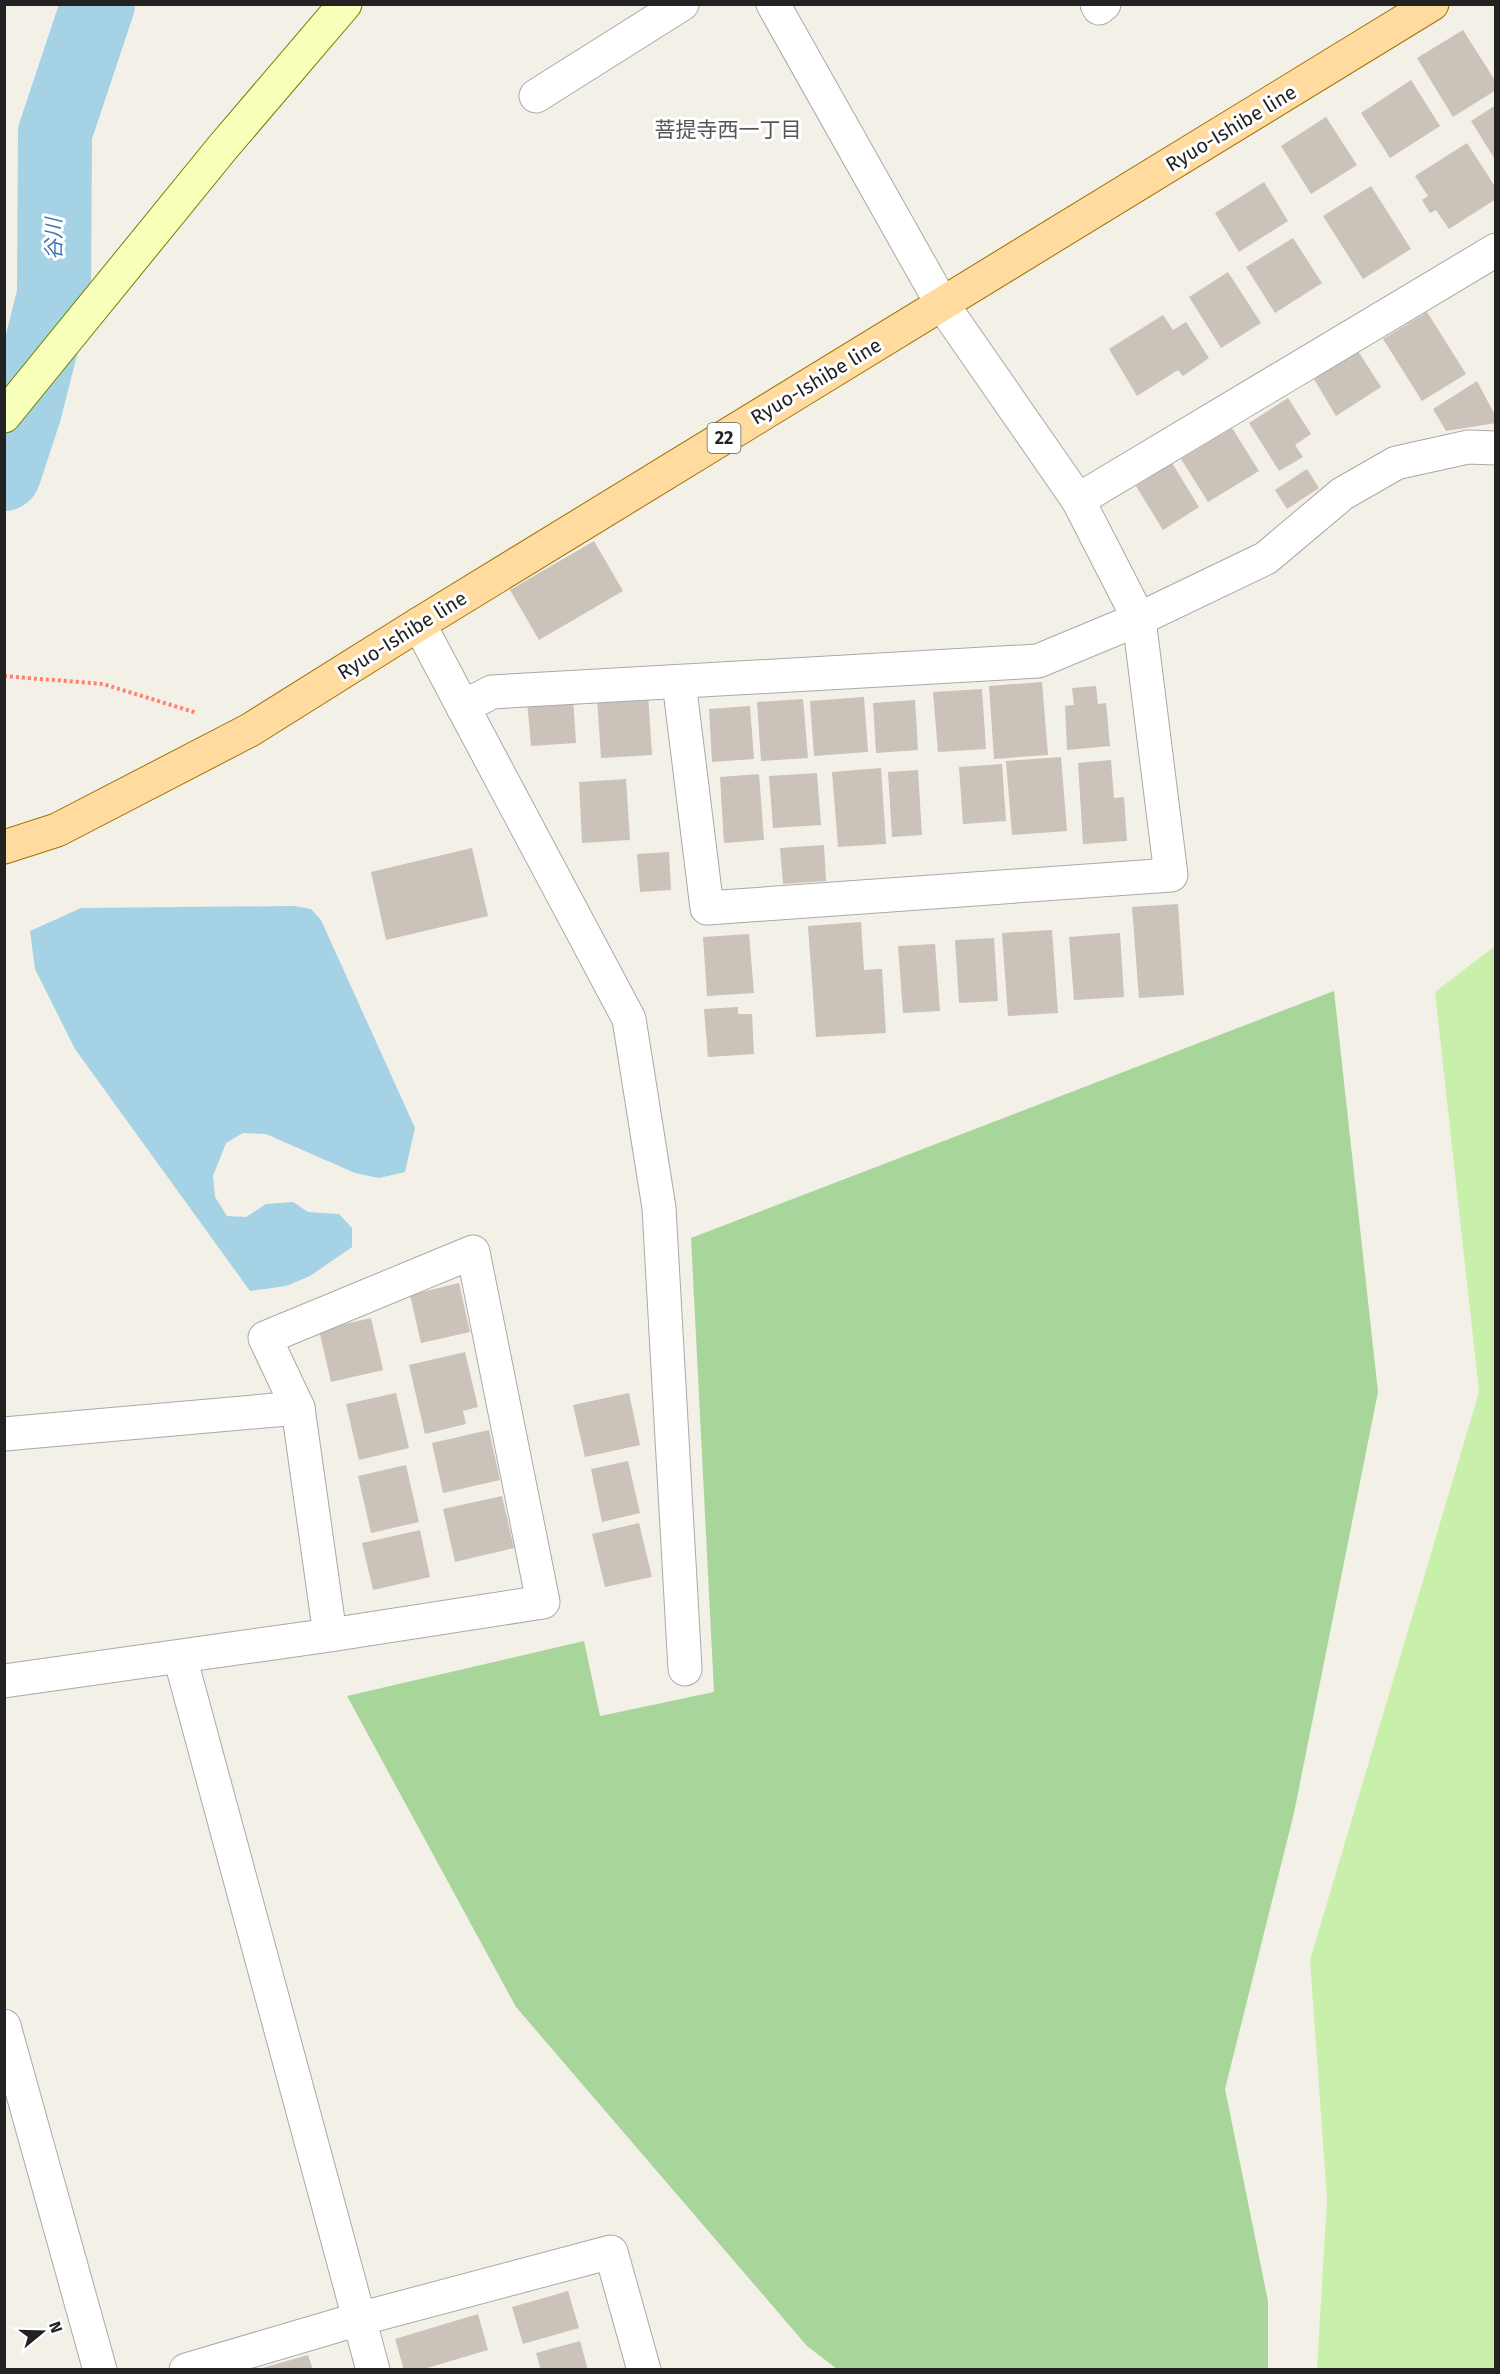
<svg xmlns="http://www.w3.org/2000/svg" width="1500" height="2374" viewBox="0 0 1500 2374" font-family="'Fira Sans','Noto Sans JP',sans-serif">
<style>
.grass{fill:#c9f0aa}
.forest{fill:#a8d599}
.water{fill:#a5d2e4}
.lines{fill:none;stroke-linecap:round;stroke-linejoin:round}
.river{stroke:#a5d2e4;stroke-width:74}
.building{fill:#cbc2ba}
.street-casing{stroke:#a9a9a9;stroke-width:35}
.secondary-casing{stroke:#6d8100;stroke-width:35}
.primary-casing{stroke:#9f7200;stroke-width:35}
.path{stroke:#ff836c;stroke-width:4;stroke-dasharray:3 3;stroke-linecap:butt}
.street{stroke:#fff;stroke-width:33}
.secondary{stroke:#f8ffb9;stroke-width:33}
.primary{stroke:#ffdba0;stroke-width:33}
.labels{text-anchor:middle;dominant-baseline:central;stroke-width:6;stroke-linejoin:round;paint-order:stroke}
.shield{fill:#fff;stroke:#646464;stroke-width:1.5}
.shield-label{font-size:18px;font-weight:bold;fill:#222}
.street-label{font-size:20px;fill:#222;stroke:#fff}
.neighbourhood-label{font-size:21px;fill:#555;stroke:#fff}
.water-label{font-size:21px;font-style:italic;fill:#4075b3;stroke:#fff}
</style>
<rect width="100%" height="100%" fill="#f3f0e8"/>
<polygon class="grass" points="1495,946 1495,2369 1317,2369 1327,2199 1310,1960 1479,1392 1435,992"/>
<polygon class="forest" points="1334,991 1378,1392 1294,1813 1225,2089 1268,2301 1268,2369 837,2369 807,2346 516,2007 347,1696 584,1641 600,1716 714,1692 691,1238"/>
<polygon class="water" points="294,906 311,909 321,920 415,1128 405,1172 379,1178 355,1173 266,1134 243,1133 226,1143 213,1176 215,1197 227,1216 246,1217 266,1204 293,1202 308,1212 339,1214 352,1228 352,1247 310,1276 286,1286 250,1291 75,1049 35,969 30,931 81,908"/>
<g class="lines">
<polyline class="river" points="4,474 25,410 54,295 55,133 98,4"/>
</g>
<g class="building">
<polygon points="1463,30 1496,82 1496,90 1453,117 1417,58"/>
<polygon points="1411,80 1440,126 1390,158 1361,113"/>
<polygon points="1496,105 1496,161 1471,121"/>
<polygon points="1326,117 1357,165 1311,194 1281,146"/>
<polygon points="1467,143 1496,188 1496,199 1449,229 1436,210 1430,213 1422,200 1428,196 1415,176"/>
<polygon points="1264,182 1288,221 1239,252 1215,213"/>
<polygon points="1371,186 1411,249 1363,279 1323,216"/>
<polygon points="1293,238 1322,283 1275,313 1246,267"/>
<polygon points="1228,272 1261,323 1221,348 1189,297"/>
<polygon points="1427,312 1466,374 1422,401 1383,339"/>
<polygon points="1163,315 1173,330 1186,322 1209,358 1183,376 1178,370 1137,396 1109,349"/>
<polygon points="1358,351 1381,387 1336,416 1314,379"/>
<polygon points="1477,381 1496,417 1496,423 1446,431 1433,409"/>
<polygon points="1288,398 1311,434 1295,445 1303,457 1279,471 1249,423"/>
<polygon points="1232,428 1259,471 1208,502 1181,459"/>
<polygon points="1172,463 1199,507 1163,530 1136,486"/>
<polygon points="1307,469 1319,488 1287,509 1275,490"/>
<polygon points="594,541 623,591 539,640 510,590"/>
<polygon points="1042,682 1048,755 994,759 989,686"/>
<polygon points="1096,686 1098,704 1106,703 1110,746 1067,750 1065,706 1074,705 1072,688"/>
<polygon points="982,689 986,749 938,752 933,692"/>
<polygon points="648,694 652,755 601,758 597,697"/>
<polygon points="573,697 576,743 531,746 527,701"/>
<polygon points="864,697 868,752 814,756 810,701"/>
<polygon points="803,699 808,758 761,761 757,702"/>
<polygon points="915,700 918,750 876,753 873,703"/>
<polygon points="750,706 754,759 712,762 709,709"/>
<polygon points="1061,757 1067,831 1012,835 1006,761"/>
<polygon points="1111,760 1114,798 1124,797 1127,841 1083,844 1078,763"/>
<polygon points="1002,764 1006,821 963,824 959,767"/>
<polygon points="881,768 886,844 838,847 832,772"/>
<polygon points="918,770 922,835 892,837 888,772"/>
<polygon points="817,773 821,825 773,828 769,776"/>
<polygon points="759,774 764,840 724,843 720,777"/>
<polygon points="626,779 630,840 582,843 579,782"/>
<polygon points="824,845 826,881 783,884 780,848"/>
<polygon points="472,848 488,916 386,940 371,872"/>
<polygon points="669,852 671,890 640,892 637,854"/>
<polygon points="1178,904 1184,995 1139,998 1132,907"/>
<polygon points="861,922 864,970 882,969 886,1033 816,1037 808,926"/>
<polygon points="1052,930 1058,1013 1008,1016 1002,933"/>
<polygon points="1120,933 1124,997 1074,1000 1069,937"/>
<polygon points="749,934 754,993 707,996 703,937"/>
<polygon points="994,938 998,1001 959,1003 955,940"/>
<polygon points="935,944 940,1011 903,1013 898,946"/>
<polygon points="738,1007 738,1014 752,1014 754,1054 708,1057 704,1009"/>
<polygon points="459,1283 470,1332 421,1343 410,1295"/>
<polygon points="371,1318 383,1370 331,1382 319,1330"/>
<polygon points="465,1352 478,1407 463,1411 466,1424 425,1434 409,1365"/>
<polygon points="396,1393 409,1448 359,1460 346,1404"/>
<polygon points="629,1393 640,1445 585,1457 573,1405"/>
<polygon points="489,1430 500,1480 443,1493 432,1443"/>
<polygon points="628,1461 640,1513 602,1522 591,1469"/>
<polygon points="406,1465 419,1522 371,1533 358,1476"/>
<polygon points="502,1496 514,1548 455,1562 443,1509"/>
<polygon points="639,1523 652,1577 605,1587 592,1534"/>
<polygon points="420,1530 430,1577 373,1590 362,1543"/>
<polygon points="568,2291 579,2328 523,2344 512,2307"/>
<polygon points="478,2314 488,2350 420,2370 404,2370 395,2339"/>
<polygon points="580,2341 588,2370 541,2370 536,2353"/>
<polygon points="308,2355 313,2370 259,2370 259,2369"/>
</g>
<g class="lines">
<g class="street-casing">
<g id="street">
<polyline points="1097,4 1099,8 1104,4"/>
<polyline points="536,96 682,4"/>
<polyline points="1078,500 1496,250"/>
<polyline points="419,624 463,707 492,692 1038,661 1139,619 1266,558 1342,494 1396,463 1468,447 1496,448"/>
<polyline points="679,682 707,908 1171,875 1139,619 1078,500 942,304 773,4"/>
<polyline points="463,707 629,1019 659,1208 685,1669"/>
<polyline points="4,1434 298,1408"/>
<polyline points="180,1657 373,2370"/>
<polyline points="4,1681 330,1635 543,1602 473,1252 265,1338 298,1408 330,1635"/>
<polyline points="4,2026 100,2370"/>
<polyline points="186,2370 359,2319 611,2252 644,2370"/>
</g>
</g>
<g class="secondary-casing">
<polyline id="secondary" points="4,416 223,147 345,4"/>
</g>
<g class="primary-casing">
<polyline id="primary" points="4,847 57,830 250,730 419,624 1432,4"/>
</g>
<polyline class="path" points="4,676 103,684 197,713"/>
<use href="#street" class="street"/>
<use href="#secondary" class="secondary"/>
<use href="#primary" class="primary"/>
</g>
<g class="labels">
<rect class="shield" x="707.5" y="423" width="33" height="30" rx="4.5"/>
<g class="shield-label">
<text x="724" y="438">22</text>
</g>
<g class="street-label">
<text transform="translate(1231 128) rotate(-31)">Ryuo-Ishibe line</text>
<text transform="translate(816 381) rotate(-31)">Ryuo-Ishibe line</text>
<text transform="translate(402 635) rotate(-32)">Ryuo-Ishibe line</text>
</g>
<g class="neighbourhood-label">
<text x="728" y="130">菩提寺西一丁目</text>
</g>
<g class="water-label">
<text transform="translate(54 239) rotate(-90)">谷川</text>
</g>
</g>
<rect width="1500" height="2374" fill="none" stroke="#222222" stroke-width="12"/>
<g transform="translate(42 2332) rotate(71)" stroke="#ffffff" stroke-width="4.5" paint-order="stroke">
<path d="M0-4.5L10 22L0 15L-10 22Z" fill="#222222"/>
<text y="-9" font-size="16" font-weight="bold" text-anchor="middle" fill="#222222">N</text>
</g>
</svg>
